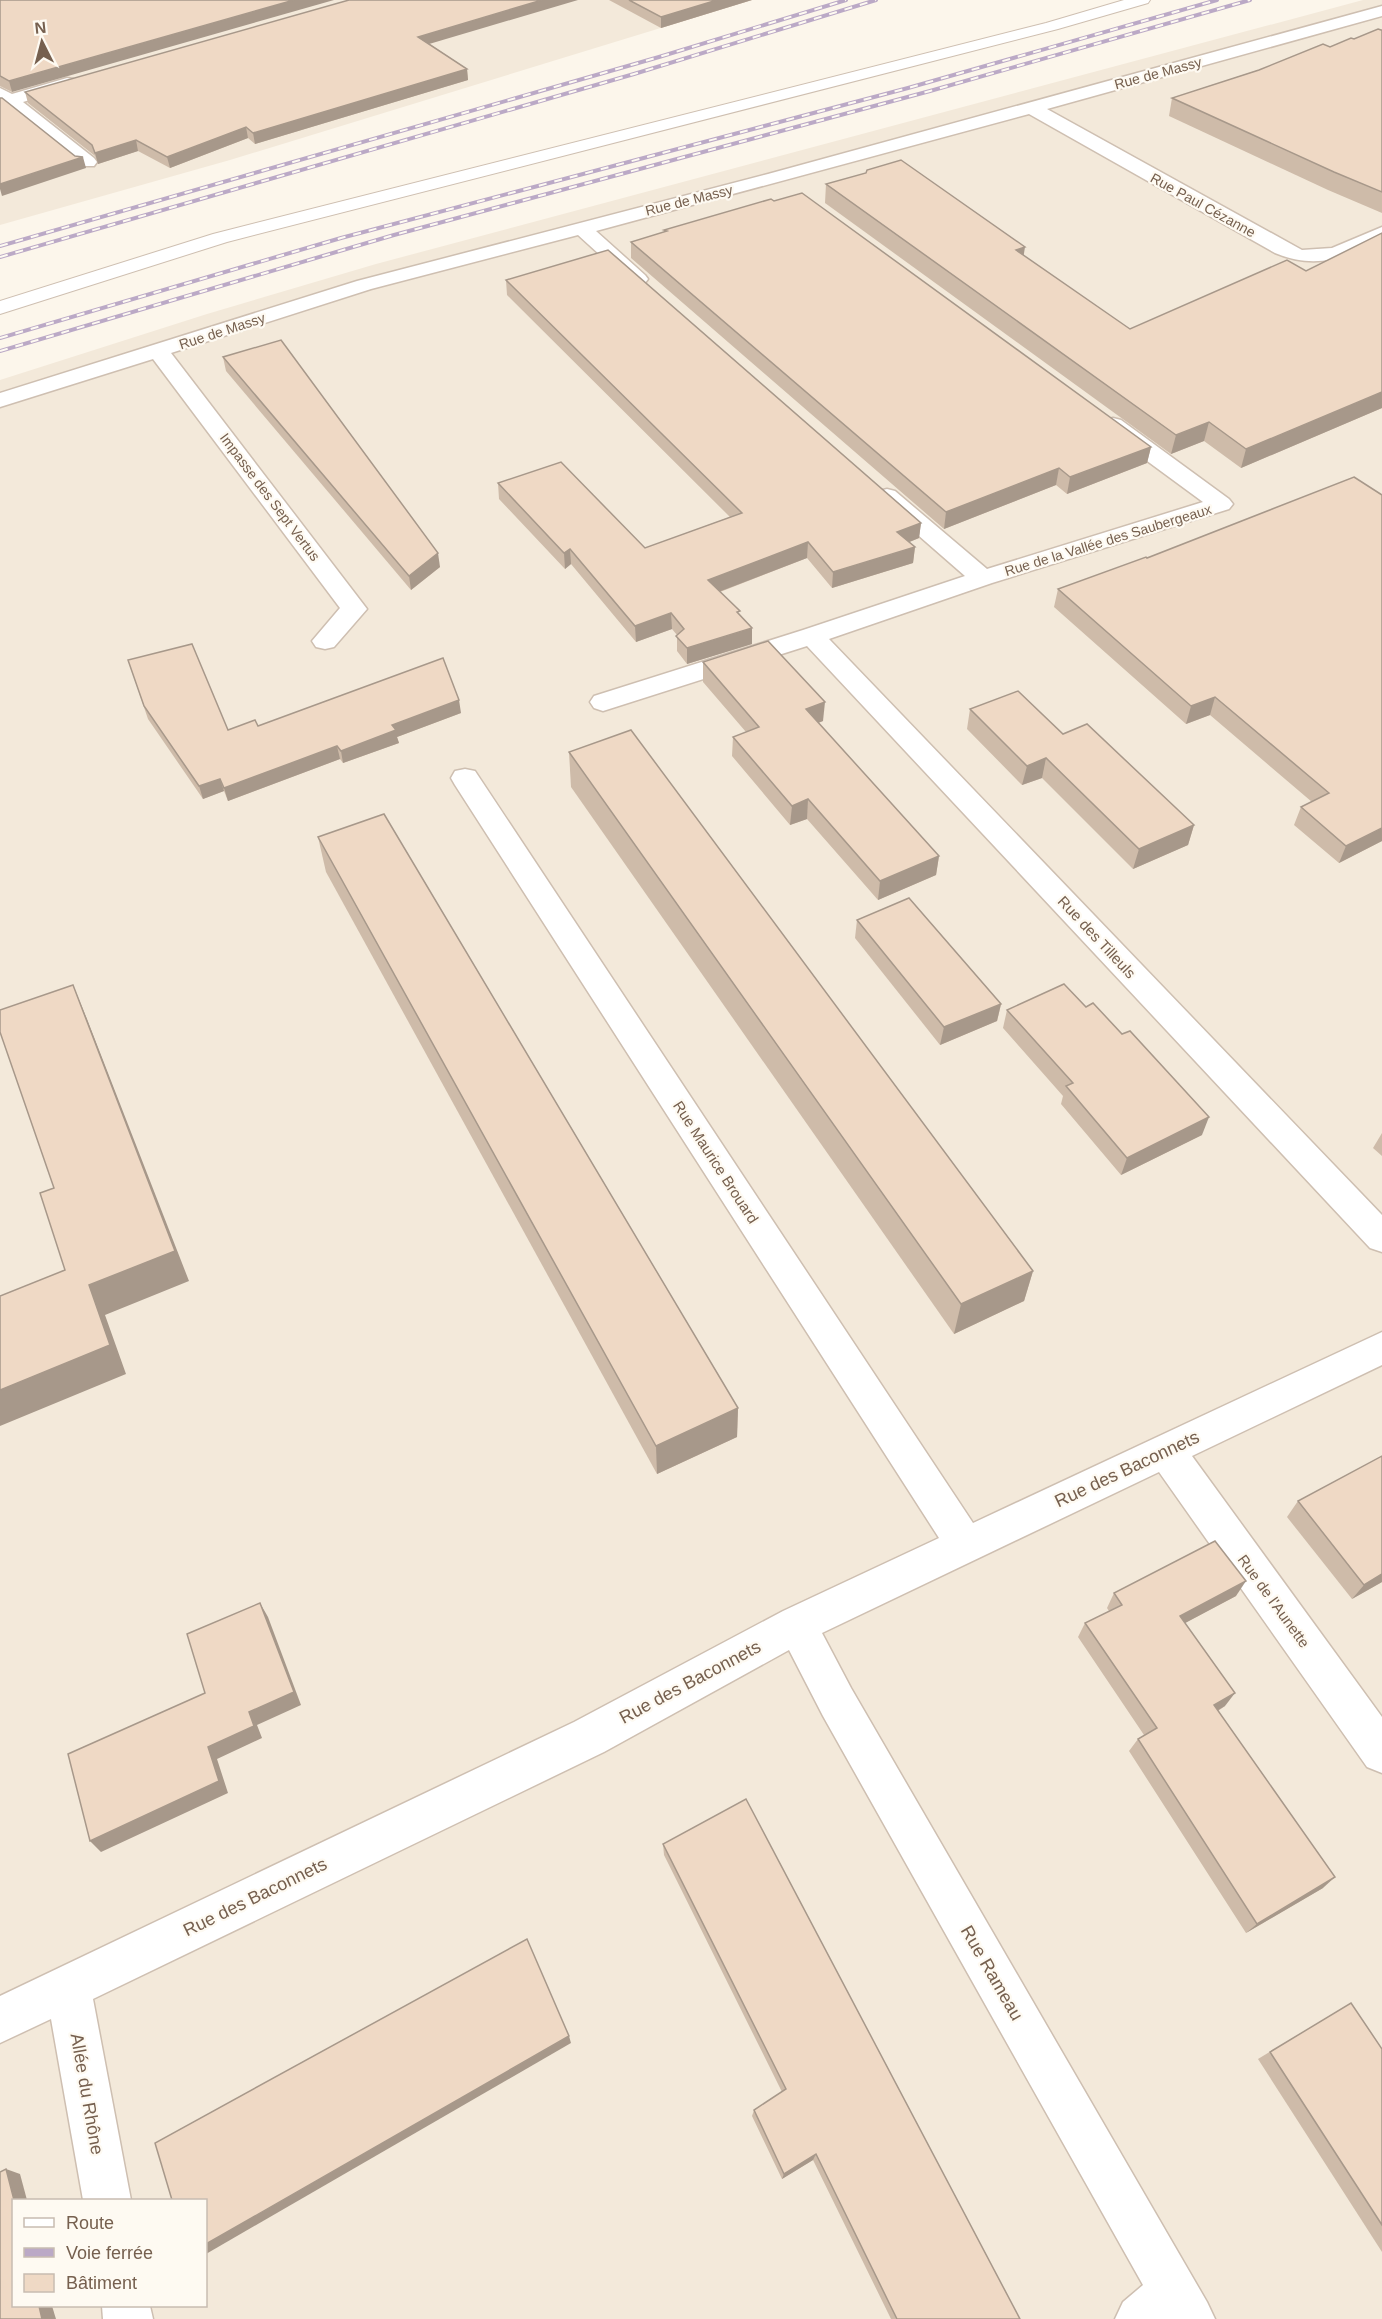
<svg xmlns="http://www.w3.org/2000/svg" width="1382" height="2319" viewBox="0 0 1382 2319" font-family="Arial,sans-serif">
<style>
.residential{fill:#f3e9da;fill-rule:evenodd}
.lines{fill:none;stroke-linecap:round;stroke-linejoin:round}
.lane-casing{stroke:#cebfb1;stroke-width:2}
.street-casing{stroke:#cebfb1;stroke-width:3}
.lane{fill:#fff;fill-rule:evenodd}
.street{fill:#fff;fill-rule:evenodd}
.rail-casing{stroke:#bba9c6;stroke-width:4}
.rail{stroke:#fefaf2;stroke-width:2;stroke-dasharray:8;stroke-linecap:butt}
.wall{fill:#cebba9}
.shaded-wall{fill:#a7988a}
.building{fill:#efd9c5;stroke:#a7988a;stroke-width:1.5}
.labels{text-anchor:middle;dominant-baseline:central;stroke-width:4.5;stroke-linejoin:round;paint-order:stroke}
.far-street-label{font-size:14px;fill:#76604f;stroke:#fefaf2}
.street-label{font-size:15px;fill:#76604f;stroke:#fefaf2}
.near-street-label{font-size:18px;fill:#76604f;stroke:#fefaf2}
</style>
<rect width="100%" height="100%" fill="#fcf6eb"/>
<g class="residential">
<polygon points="0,0 752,0 230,160 0,225"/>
<path d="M1363 0H1382V2319H0V380L207 314 376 264ZM14 2200H206V2306H14Z"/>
</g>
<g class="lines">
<g class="lane-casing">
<polygon id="lane" points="1124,0 1150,0 1148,3 1058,29 227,242 0,314 0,301 213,234 1046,23"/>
</g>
<g class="street-casing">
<g id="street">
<path d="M1382 6V16L1047 109 1302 250 1332 248 1382 227V241C1344 258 1316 270 1275 253L1029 114 596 231 645 275 648 279 645 283 638 285 631 283 578 235 371 289 171 353 367 609 334 647 325 649 316 647 312 641 340 608 153 359 0 407V393L357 281 768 174Z"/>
<polygon points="67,78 73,79 76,83 73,87 23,102 94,158 97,162 94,166 80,166 6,107 0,108 0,88 12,94"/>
<polygon points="1113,418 1121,420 1229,499 1233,504 1229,509 992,583 829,639 1382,1215 1382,1252 1370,1248 807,646 603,711 594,708 590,702 594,696 803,630 965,576 879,501 875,496 879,491 887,489 895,491 987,569 1203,502 1105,430 1102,425 1105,420"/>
<polygon points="465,769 475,771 973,1523 1382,1332 1382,1365 1192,1456 1382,1717 1382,1773 1367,1767 1159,1472 822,1633 851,1688 1207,2302 1215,2319 1115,2319 1123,2302 1143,2285 823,1716 789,1650 604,1752 93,1999 131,2200 83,2200 51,2019 0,2043 0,1996 574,1722 783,1611 939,1538 455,785 451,778 455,771"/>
<polygon points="102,2306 150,2306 153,2319 103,2319"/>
</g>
</g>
<use href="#lane" class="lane"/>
<use href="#street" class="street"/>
<g class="rail-casing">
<g id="rail">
<polyline points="0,246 659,57 846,0"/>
<polyline points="0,257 634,74 876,0"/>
<polyline points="0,338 341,238 908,88 1217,0"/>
<polyline points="0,351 394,235 930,91 1250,0"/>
</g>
</g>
<use href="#rail" class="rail"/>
</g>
<g class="wall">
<polygon points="0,0 12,92 0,86"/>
<polygon points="609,0 752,0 661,28"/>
<polygon points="1381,30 1382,30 1382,213 1328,190 1169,116 1172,98"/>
<polygon points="430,44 467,69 468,80 255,144 248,138 170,168 138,151 98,164 95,156 28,103 25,92"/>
<polygon points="826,184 1023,256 1130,329 1306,271 1382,233 1382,408 1241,468 1204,441 1171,454 825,203"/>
<polygon points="664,230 1151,447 1147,463 1067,494 1056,485 944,529 631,258 631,242 664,232"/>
<polygon points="506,280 921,523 919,538 909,542 915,547 913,563 832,588 807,558 720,592 752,628 752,644 687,664 677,651 677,635 672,629 636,642 571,564 565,569 499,499 498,483 645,548 730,517 507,295"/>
<polygon points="223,357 440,567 411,590 226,371"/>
<polygon points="1147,558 1382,841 1339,863 1294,825 1301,807 1312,802 1210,715 1186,724 1054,607 1058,589"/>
<polygon points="128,660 228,730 258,726 461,713 397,737 399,743 343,763 340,759 228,801 224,791 203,799 148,719"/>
<polygon points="703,662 823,721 818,723 939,856 936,875 878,900 807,819 790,825 732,756 733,737 746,732 703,682"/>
<polygon points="970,709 1063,734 1194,825 1188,845 1133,869 1042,778 1022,785 967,729"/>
<polygon points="569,752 1033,1271 1024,1301 954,1334 571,787"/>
<polygon points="318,837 738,1408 737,1437 657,1474 326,872"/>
<polygon points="857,920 1001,1004 997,1021 940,1045 855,938"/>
<polygon points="1086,1007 1122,1034 1202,1135 1121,1175 1061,1104 1063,1096 1003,1028 1007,1010"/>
<polygon points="1382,1133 1382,1156 1373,1148"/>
<polygon points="1382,1456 1382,1582 1352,1599 1287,1517 1298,1501"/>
<polygon points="1114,1593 1236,1596 1185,1623 1225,1706 1218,1711 1323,1888 1246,1933 1129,1751 1138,1739 1144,1735 1078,1637 1085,1623 1109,1611 1107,1608"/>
<polygon points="663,1844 1020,2319 891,2319 813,2160 782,2179 752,2116 754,2110 782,2092 664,1855"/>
<polygon points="1351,2003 1382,2049 1382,2252 1258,2059"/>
</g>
<g class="shaded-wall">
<polygon points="294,0 334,0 12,92 9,81"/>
<polygon points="542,0 578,0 419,47 418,37"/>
<polygon points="717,0 752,0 661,28 661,17"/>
<polygon points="467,69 468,80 255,144 253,133"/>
<polygon points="246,127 248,138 170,168 167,157"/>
<polygon points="136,140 138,151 98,164 95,153"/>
<polygon points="83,157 86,168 2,196 0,189 0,184"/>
<polygon points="1025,247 1022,266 1016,250"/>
<polygon points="1382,392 1382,408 1241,468 1246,449"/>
<polygon points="1209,422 1204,441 1171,454 1176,435"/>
<polygon points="1151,447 1147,463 1067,494 1070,477"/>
<polygon points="1059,468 1056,485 944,529 946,512"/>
<polygon points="921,523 919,538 895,548 897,532"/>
<polygon points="808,542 807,558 708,596 708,580"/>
<polygon points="915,547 913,563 832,588 833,572"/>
<polygon points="570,549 571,564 565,569 564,553"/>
<polygon points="438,553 440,567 411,590 409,576"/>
<polygon points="671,613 672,629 636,642 635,626"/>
<polygon points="752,628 752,644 687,664 687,648"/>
<polygon points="1215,697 1210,715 1186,724 1191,706"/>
<polygon points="459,700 461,713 397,737 399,743 343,763 341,751 392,725"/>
<polygon points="825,702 823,721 804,728 806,709"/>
<polygon points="337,746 340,759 228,801 224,788"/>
<polygon points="1046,758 1042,778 1022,785 1027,766"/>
<polygon points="220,779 224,791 203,799 199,786"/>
<polygon points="808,799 807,819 790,825 792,806"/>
<polygon points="1194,825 1188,845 1133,869 1139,849"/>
<polygon points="1382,828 1382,841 1339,863 1346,846"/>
<polygon points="939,856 936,875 878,900 880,881"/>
<polygon points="73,985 87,1019 189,1281 105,1315 126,1374 0,1426 0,1390 89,1285"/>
<polygon points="1001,1004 997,1021 940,1045 944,1027"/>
<polygon points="1209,1117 1202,1135 1121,1175 1127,1158"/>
<polygon points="1033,1271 1024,1301 954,1334 961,1304"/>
<polygon points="738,1408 737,1437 657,1474 656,1446"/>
<polygon points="1382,1574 1382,1582 1352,1599 1364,1585"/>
<polygon points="1246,1581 1236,1596 1172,1630 1180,1616"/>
<polygon points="260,1603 268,1617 301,1705 257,1725 262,1738 217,1759 228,1793 101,1852 90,1841 208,1747 249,1712"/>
<polygon points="1235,1693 1225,1706 1205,1718 1214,1705"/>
<polygon points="1335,1877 1323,1888 1246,1933 1257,1924"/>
<polygon points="569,2036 571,2043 206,2254 206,2244"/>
<polygon points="816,2154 813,2160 782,2179 784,2174"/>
<polygon points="6,2169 20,2174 27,2200 14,2200"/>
<polygon points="39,2306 52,2306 56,2319 42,2319"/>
</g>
<g class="building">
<polygon points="0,0 294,0 9,81 0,76"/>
<polygon points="349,0 542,0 418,37 467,69 253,133 246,127 167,157 136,140 95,153 92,145 25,92"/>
<polygon points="629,0 717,0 661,17"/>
<polygon points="1378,29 1381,30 1382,30 1382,192 1334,172 1172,98 1259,70 1323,44 1330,47 1351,38 1354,39"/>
<polygon points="0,98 2,98 75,156 83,157 0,184"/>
<polygon points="901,160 1025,247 1016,250 1130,329 1287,260 1306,271 1382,233 1382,392 1246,449 1209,422 1176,435 826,184 866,173 867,170"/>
<polygon points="802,193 1151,447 1070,477 1059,468 946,512 631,242 667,231 664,230 771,199 774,201"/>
<polygon points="608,250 921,523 897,532 915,547 833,572 808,542 708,580 740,611 737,612 752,628 687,648 676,636 684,629 671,613 635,626 570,549 564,553 498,483 561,462 645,548 742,513 506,280"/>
<polygon points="281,340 438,553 409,576 223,357"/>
<polygon points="1354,477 1382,495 1382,828 1346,846 1301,807 1329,793 1215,697 1191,706 1058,589 1146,557 1147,558"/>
<polygon points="768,641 825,702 806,709 939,856 880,881 808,799 792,806 733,737 759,727 703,662"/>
<polygon points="192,644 228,730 255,720 258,726 443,658 459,700 392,725 396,730 341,751 337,746 224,788 220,779 199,786 144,706 128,660"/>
<polygon points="1018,691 1063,734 1087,724 1194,825 1139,849 1046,758 1027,766 970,709"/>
<polygon points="631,730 1033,1271 961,1304 569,752"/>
<polygon points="384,814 738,1408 656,1446 318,837"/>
<polygon points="909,898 1001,1004 944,1027 857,920"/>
<polygon points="1064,984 1086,1007 1093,1003 1122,1034 1130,1031 1209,1117 1127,1158 1066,1086 1073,1083 1007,1010"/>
<polygon points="73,985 175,1251 89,1285 110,1345 0,1390 0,1296 65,1270 40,1193 54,1188 0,1032 0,1010"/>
<polygon points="1382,1456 1382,1574 1364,1585 1298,1501"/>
<polygon points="1215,1541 1246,1581 1180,1616 1235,1693 1214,1705 1335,1877 1257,1924 1138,1739 1157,1728 1085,1623 1122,1605 1114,1593"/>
<polygon points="260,1603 294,1692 249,1712 254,1726 208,1747 219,1781 90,1841 68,1754 205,1693 187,1634"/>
<polygon points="746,1799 1020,2319 897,2319 816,2154 784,2174 754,2110 786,2089 663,1844"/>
<polygon points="527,1939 569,2036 206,2244 206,2200 172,2200 155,2143"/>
<polygon points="1351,2003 1382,2049 1382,2225 1270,2052"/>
<polygon points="6,2169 14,2200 14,2306 39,2306 42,2319 0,2319 0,2172"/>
</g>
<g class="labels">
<g class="far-street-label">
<text transform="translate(1158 73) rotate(-15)">Rue de Massy</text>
<text transform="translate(689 200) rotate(-14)">Rue de Massy</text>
<text transform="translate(1203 205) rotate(29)">Rue Paul Cézanne</text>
<text transform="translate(222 331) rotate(-18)">Rue de Massy</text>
<text transform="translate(270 497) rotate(53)">Impasse des Sept Vertus</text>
<text transform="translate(1108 540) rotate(-17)">Rue de la Vallée des Saubergeaux</text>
</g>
<g class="street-label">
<text transform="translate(1097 937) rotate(47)">Rue des Tilleuls</text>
<text transform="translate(716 1162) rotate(57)">Rue Maurice Brouard</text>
<text transform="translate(1274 1601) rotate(54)">Rue de l'Aunette</text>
</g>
<g class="near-street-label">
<text transform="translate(1127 1469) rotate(-25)">Rue des Baconnets</text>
<text transform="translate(690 1682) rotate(-28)">Rue des Baconnets</text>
<text transform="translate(255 1897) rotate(-26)">Rue des Baconnets</text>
<text transform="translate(992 1973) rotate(60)">Rue Rameau</text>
<text transform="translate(87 2094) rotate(80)">Allée du Rhône</text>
</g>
</g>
<rect x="12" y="2199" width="195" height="108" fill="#fefaf2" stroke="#c8bcb1" stroke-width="1.5"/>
<rect x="24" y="2218" width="30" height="9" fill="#ffffff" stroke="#c8bcb1" stroke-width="1.5"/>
<text x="66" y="2229" font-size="18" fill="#76604f">Route</text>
<rect x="24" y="2248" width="30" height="9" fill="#bba9c6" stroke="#c8bcb1" stroke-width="1.5"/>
<text x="66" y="2259" font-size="18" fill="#76604f">Voie ferrée</text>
<rect x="24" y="2274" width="30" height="18" fill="#efd9c5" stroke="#c8bcb1" stroke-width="1.5"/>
<text x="66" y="2289" font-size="18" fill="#76604f">Bâtiment</text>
<g transform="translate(42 42) rotate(354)" stroke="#fefaf2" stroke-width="4.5" paint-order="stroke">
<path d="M0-4.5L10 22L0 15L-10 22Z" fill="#76604f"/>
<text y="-9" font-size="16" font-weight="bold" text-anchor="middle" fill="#76604f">N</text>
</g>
</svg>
